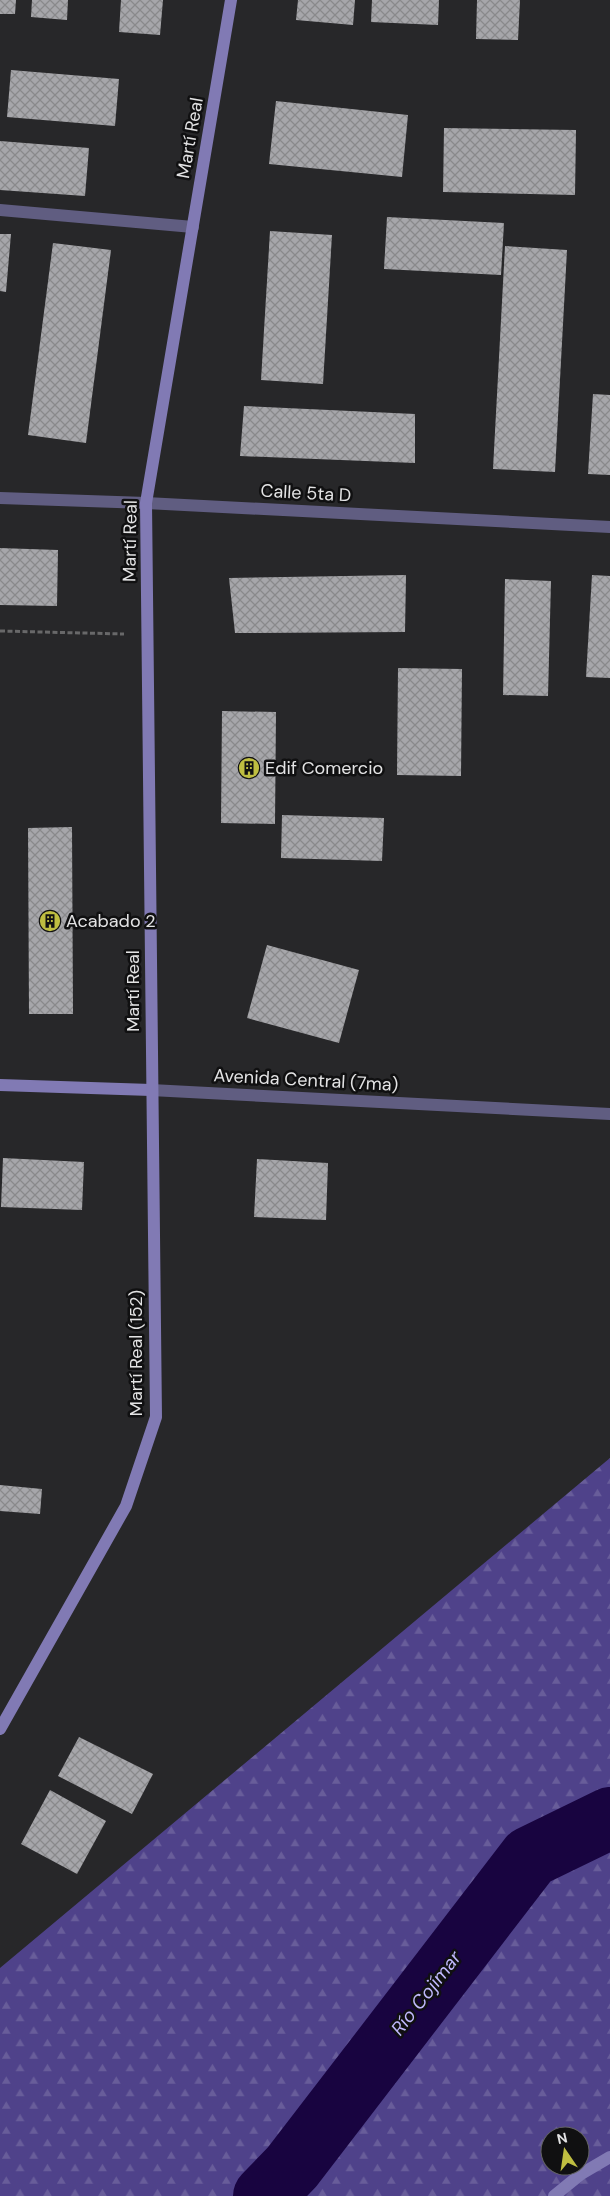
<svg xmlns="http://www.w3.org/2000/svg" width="610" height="2196" viewBox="0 0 610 2196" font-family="'DM Sans',sans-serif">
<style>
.forest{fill:url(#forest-firs);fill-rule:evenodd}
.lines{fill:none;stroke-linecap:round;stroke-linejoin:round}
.river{stroke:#180440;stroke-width:62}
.building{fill:url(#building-cross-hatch)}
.path{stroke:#686869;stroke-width:3;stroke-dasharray:5 2.5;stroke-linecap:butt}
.service{stroke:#605d81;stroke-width:12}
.minor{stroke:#605d81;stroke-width:12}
.secondary{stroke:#817ab4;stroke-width:12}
.labels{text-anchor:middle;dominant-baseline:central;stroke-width:5;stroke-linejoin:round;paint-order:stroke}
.street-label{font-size:18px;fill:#e3e3e4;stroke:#101011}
.poi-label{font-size:18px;fill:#e3e3e4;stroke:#101011;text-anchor:start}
.water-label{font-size:19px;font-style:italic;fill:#bfb8fb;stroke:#101011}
</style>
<defs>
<pattern id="forest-firs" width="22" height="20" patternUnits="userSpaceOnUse" patternTransform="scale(1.25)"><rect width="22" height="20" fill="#4f428a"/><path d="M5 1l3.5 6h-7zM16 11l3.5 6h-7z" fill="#685d9a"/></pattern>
<pattern id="building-cross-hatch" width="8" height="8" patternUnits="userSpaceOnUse" patternTransform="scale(1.25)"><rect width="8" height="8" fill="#a6a6aa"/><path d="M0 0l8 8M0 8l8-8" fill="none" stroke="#89898b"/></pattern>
</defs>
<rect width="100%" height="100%" fill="#272729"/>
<path class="forest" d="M610 1458V2196H0V1968ZM550 2136H580V2166H550Z"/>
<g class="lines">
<polyline class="river" points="264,2196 292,2167 530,1857 610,1818"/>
</g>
<g class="building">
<polygon points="0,0 16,0 15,14 0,14"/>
<polygon points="32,0 68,0 67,20 31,17"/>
<polygon points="121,0 163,0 160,35 119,32"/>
<polygon points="298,0 355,0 353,25 296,20"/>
<polygon points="372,0 439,0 438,25 371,22"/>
<polygon points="477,0 520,0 518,40 476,39"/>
<polygon points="11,70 119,79 115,126 7,117"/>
<polygon points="276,101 408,115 402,177 269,164"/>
<polygon points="444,128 576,130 575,195 443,192"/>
<polygon points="0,141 89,148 85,196 0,190"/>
<polygon points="387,217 504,223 501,275 384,269"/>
<polygon points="270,231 332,235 323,384 261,380"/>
<polygon points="0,234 11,234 6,292 0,291"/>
<polygon points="53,243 111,250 86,443 28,435"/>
<polygon points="505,246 567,250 555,472 493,469"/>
<polygon points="593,394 610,395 610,475 588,474"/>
<polygon points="244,406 415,414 415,463 240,456"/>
<polygon points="0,548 58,550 57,606 0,605"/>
<polygon points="406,575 405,632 235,633 229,578"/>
<polygon points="592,575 610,576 610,678 586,677"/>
<polygon points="505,579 551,581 548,696 503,695"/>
<polygon points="398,668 462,669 461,776 397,775"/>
<polygon points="222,711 276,712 275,824 221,823"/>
<polygon points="282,815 384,818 382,861 281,858"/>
<polygon points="72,827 73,1014 29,1014 28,828"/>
<polygon points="267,945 359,970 339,1043 247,1018"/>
<polygon points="3,1158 84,1162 82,1210 1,1207"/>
<polygon points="257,1159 328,1163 326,1220 254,1217"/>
<polygon points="0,1485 42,1489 40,1514 0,1511"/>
<polygon points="79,1737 153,1774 132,1814 58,1776"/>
<polygon points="50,1790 106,1821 77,1874 21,1844"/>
</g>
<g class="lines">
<polyline class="path" points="0,631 124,634"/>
<polyline class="service" points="0,210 193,227"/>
<g class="minor">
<polyline points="0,498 146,503 610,527"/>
<polyline points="151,1090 610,1114"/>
</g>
<g class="secondary">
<polyline points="0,1085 151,1090"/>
<polyline points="0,1729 126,1506 156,1417 146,503 231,0"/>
<polyline points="554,2196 581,2174 610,2157"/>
</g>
</g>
<defs>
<g id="building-disc" transform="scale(1.125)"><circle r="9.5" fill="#bfbe41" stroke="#101011"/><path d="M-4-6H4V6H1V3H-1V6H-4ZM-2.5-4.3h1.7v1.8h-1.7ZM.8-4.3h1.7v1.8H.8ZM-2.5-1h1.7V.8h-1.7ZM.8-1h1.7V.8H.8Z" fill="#111"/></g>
</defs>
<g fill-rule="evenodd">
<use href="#building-disc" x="249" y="768"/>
<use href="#building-disc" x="50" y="921"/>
</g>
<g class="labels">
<g class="street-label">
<text transform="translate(190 138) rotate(-80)">Martí Real</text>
<text transform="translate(306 493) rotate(3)">Calle 5ta D</text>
<text transform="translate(130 541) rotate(-89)">Martí Real</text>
<text transform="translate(133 991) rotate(-90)">Martí Real</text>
<text transform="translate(306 1080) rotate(3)">Avenida Central (7ma)</text>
<text transform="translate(136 1353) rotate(-90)">Martí Real (152)</text>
</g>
<g class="poi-label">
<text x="265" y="768">Edif Comercio</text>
<text x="66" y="921">Acabado 2</text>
</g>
<g class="water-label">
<text transform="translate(426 1993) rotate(-52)">Río Cojímar</text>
</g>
</g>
<g transform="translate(565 2151) rotate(347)"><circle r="24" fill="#101011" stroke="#646465"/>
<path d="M0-4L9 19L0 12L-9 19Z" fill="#bfbe41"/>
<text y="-8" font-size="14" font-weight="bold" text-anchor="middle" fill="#e3e3e4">N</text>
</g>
</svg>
